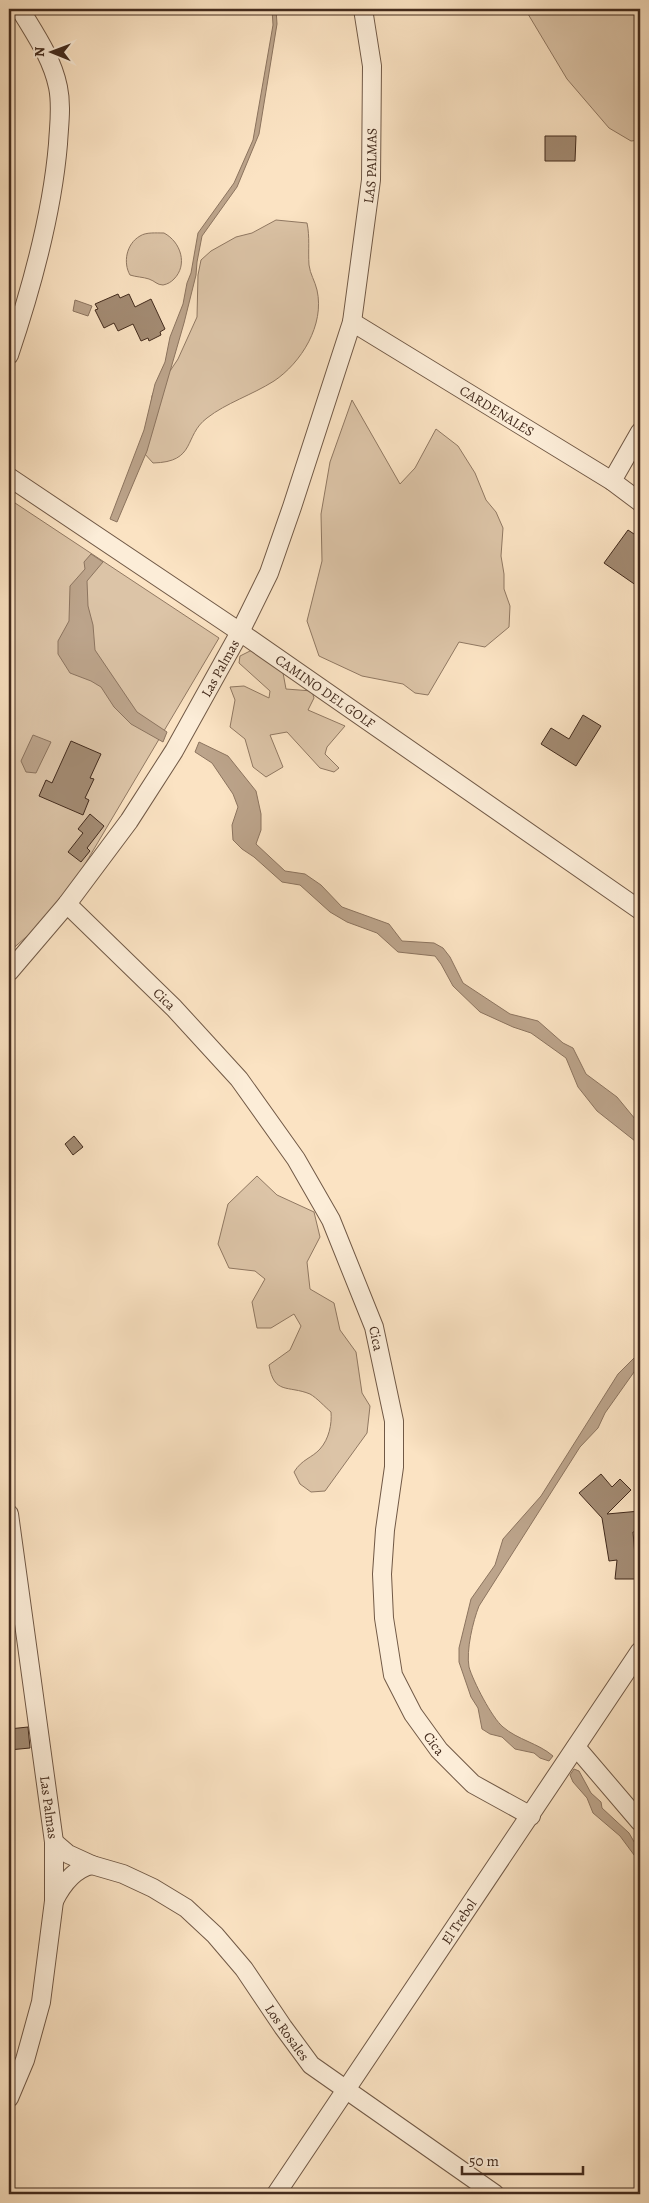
<svg xmlns="http://www.w3.org/2000/svg" width="649" height="2203" viewBox="0 0 649 2203" font-family="Alegreya,serif">
<style>
.green{fill:#dcc4a7;stroke:#907862}
.water{fill:#bca48b;stroke:#8c745f}
.building{fill:#a38b73;stroke:#432b1d}
.lines{fill:none;stroke-linecap:round;stroke-linejoin:round}
.minor-casing{stroke:#715946;stroke-width:20}
.minor{stroke:#fcedd8;stroke-width:18}
.labels{text-anchor:middle;dominant-baseline:central;stroke-width:4;stroke-linejoin:round;paint-order:stroke}
.street-label{font-size:14px;fill:#432b1d;stroke:#fcedd8}
</style>
<rect width="100%" height="100%" fill="#fbe3c3"/>
<filter id="stains"><feTurbulence type="fractalNoise" baseFrequency=".004" numOctaves="4"/><feColorMatrix values="0 0 0 0 .2 0 0 0 0 .09 0 0 0 0 .02 0 0 0 .5 -.17"/></filter>
<radialGradient id="worn" r=".72"><stop offset=".6" stop-color="#630" stop-opacity="0"/><stop offset="1" stop-color="#630" stop-opacity=".3"/></radialGradient>
<g class="green">
<polygon points="525,9 640,9 640,140 631,141 609,128 567,79"/>
<path d="M276 220 307 223C310 237 308 250 309 265 310 274 315 281 317 290 325 325 301 363 274 381 252 395 226 403 207 418 183 436 197 462 153 463L144 453 152 396 159 379 170 371 178 359 197 317 198 275 201 260 211 251 236 237 252 233Z"/>
<path d="M164 233C181 242 188 265 174 279 171 282 168 284 163 285 157 285 155 281 149 279 143 277 136 277 130 275 123 263 126 244 140 236 146 232 156 233 164 233Z"/>
<polygon points="352,400 400,484 415,468 436,429 458,446 475,473 486,500 496,512 503,528 501,556 504,574 504,589 510,606 509,627 485,647 459,642 428,695 415,693 403,684 362,676 319,656 307,621 322,561 321,514 330,462"/>
<polygon points="9,499 219,638 59,908 9,952"/>
<polygon points="252,650 281,662 286,689 312,691 314,698 308,710 345,726 327,747 325,754 339,768 334,772 320,768 287,732 270,735 283,767 266,777 253,767 245,739 230,727 235,700 230,687 244,686 269,698 270,691 239,663 240,656"/>
<path d="M257 1176 277 1195 314 1212 320 1237 307 1262 310 1289 334 1303 340 1330 356 1352 362 1393 370 1406 367 1433 325 1491 311 1492 300 1484 294 1472C302 1459 312 1458 320 1449 329 1439 332 1424 331 1412 325 1407 317 1398 310 1394 288 1385 274 1395 269 1365L290 1350 301 1326 294 1314 271 1328H257L252 1302 265 1279 255 1271 229 1268 218 1244 228 1204Z"/>
</g>
<g class="water">
<polygon points="272,9 276,9 277,24 259,134 237,187 202,236 197,262 196,275 184,323 147,451 117,522 110,519 144,430 155,384 165,362 170,337 183,304 187,283 191,273 198,233 234,183 253,140 273,25"/>
<polygon points="75,300 92,306 88,316 73,311"/>
<polygon points="91,554 103,562 87,581 88,606 93,625 95,650 137,712 167,732 163,742 131,724 114,707 101,687 91,681 70,673 58,654 58,641 69,621 70,586 85,569 84,562"/>
<polygon points="33,735 51,742 36,773 26,772 21,761"/>
<polygon points="199,742 228,756 256,791 261,814 261,830 256,844 285,871 305,874 321,885 342,907 389,924 402,941 434,943 443,948 450,957 463,983 510,1014 538,1021 563,1043 573,1048 586,1074 617,1097 640,1125 640,1145 597,1111 578,1087 566,1058 531,1033 513,1027 480,1012 453,986 441,964 435,956 398,952 377,933 347,922 330,912 300,885 282,882 254,857 242,849 233,840 232,825 238,807 233,794 212,763 195,752"/>
<path d="M640 1347 639 1365 605 1413 598 1428 580 1447 479 1606C473 1621 466 1650 469 1667 473 1681 492 1718 503 1727 518 1740 538 1743 553 1756L549 1761 540 1758 534 1753 515 1749 502 1737 490 1734 482 1729 478 1708 471 1697 459 1662V1648L471 1599 495 1565 503 1539 541 1496 618 1374 635 1357Z"/>
<polygon points="574,1769 579,1771 591,1793 601,1802 602,1808 629,1833 640,1852 640,1863 620,1836 593,1813 587,1798 573,1782 570,1775"/>
</g>
<g class="building">
<polygon points="545,136 576,136 575,161 545,161"/>
<polygon points="118,294 120,298 129,294 135,307 151,299 165,329 160,332 161,335 149,341 148,338 141,341 133,324 118,331 114,323 104,328 95,310 98,309 95,304"/>
<polygon points="628,530 640,538 640,588 604,563"/>
<polygon points="583,715 601,726 576,766 541,744 551,728 569,739"/>
<polygon points="71,741 101,754 90,778 94,779 85,798 89,800 83,815 39,796 46,780 52,783"/>
<polygon points="90,814 104,826 87,848 90,851 81,862 68,852 83,833 78,829"/>
<polygon points="74,1136 83,1147 73,1155 65,1144"/>
<polygon points="601,1474 612,1487 620,1479 631,1490 607,1514 640,1511 640,1531 633,1532 637,1579 615,1579 617,1560 609,1561 602,1518 579,1493"/>
<polygon points="28,1727 30,1748 9,1750 9,1729"/>
</g>
<g class="lines">
<g class="minor-casing">
<g id="minor">
<path id="s1" d="M352 322 612 481 640 502"/>
<path d="M9 355C32 287 52 215 58 144 59 125 62 106 58 87 52 58 35 34 20 9"/>
<path id="s2" d="M9 477 240 632 640 910"/>
<polyline points="612,481 640,432"/>
<path id="s3" d="M67 904 174 1008 239 1079 296 1159 331 1220 374 1327 394 1421V1467L385 1530 382 1574 384 1618 393 1675 413 1714 439 1750 473 1784 531 1816"/>
<path id="s4" d="M9 972 67 904 129 821 174 751 240 632 269 573 292 507 352 322 371 180 372 66 363 9"/>
<path id="s5" d="M9 1514 54 1842V1901L41 2002 25 2060 9 2098"/>
<polyline points="576,1747 640,1822"/>
<path id="s6" d="M54 1842 68 1854 92 1865 123 1874 153 1888 186 1908 215 1935 244 1969 283 2027 311 2065 495 2194"/>
<path d="M54 1901C62 1885 73 1869 92 1865"/>
<path id="s7" d="M276 2194 640 1651"/>
</g>
</g>
<use href="#minor" class="minor"/>
</g>
<g class="labels">
<g class="street-label">
<text stroke="none"><textPath href="#s4" startOffset="900">LAS PALMAS</textPath></text>
<text stroke="none"><textPath href="#s1" startOffset="170">CARDENALES</textPath></text>
<text stroke="none"><textPath href="#s4" startOffset="371">Las Palmas</textPath></text>
<text stroke="none"><textPath href="#s2" startOffset="382">CAMINO DEL GOLF</textPath></text>
<text stroke="none"><textPath href="#s3" startOffset="136">Cica</textPath></text>
<text stroke="none"><textPath href="#s3" startOffset="541">Cica</textPath></text>
<text stroke="none"><textPath href="#s3" startOffset="961">Cica</textPath></text>
<text stroke="none"><textPath href="#s5" startOffset="296">Las Palmas</textPath></text>
<text stroke="none"><textPath href="#s7" startOffset="328">El Trebol</textPath></text>
<text stroke="none"><textPath href="#s6" startOffset="310">Los Rosales</textPath></text>
</g>
</g>
<rect width="649" height="2203" fill="none" stroke="#fbe3c3" stroke-width="30"/>
<rect x="10" y="10" width="629" height="2183" fill="none" stroke="#432b1d" stroke-width="2.5"/>
<rect x="15" y="15" width="619" height="2173" fill="none" stroke="#432b1d"/>
<g transform="translate(52 52) rotate(271)" stroke="#fcedd8" stroke-width="4" paint-order="stroke">
<path d="M0-4L9 19L0 12L-9 19Z" fill="#432b1d"/>
<text y="-8" font-size="14" font-weight="bold" text-anchor="middle" fill="#432b1d">N</text>
</g>
<path d="M462 2166v8h121v-8" fill="none" stroke="#432b1d" stroke-width="2.5"/>
<text x="469" y="2166" font-size="15" fill="#432b1d" stroke="#fcedd8" stroke-width="4" paint-order="stroke">50 m</text>
<rect width="100%" height="100%" filter="url(#stains)"/>
<rect width="100%" height="100%" fill="url(#worn)"/>
</svg>
